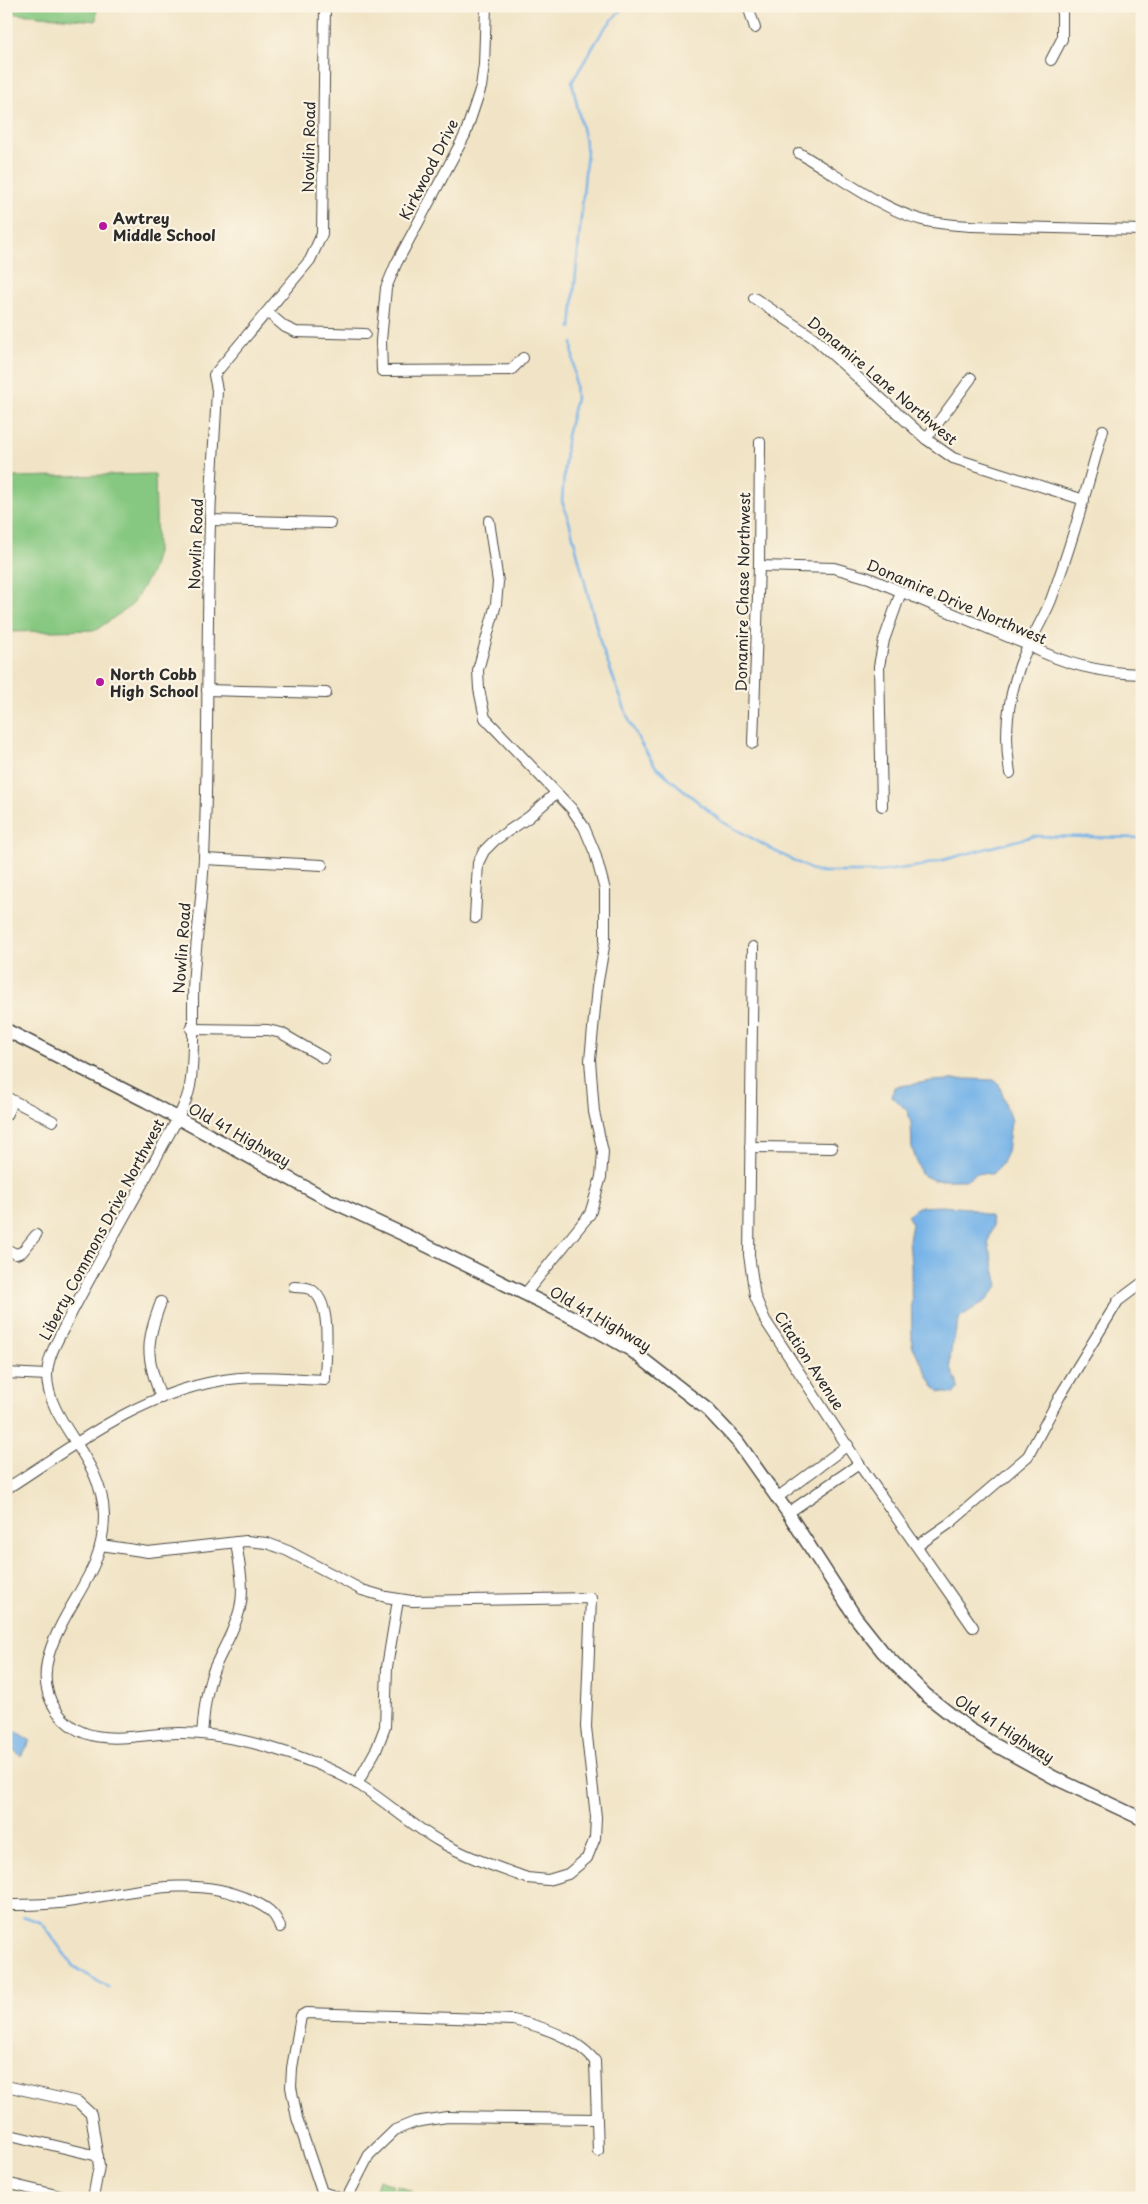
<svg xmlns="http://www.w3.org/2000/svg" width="1148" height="2204" viewBox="0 0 1148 2204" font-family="'Playpen Sans',sans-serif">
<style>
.green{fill:#86c881;stroke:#587a56}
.water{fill:#76b3e8;stroke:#506f8a}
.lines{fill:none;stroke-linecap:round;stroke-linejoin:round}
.stream{stroke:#76b3e8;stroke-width:2.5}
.minor-casing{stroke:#494742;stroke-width:12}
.major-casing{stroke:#494742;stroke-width:15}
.minor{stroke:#fff;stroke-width:10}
.major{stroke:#fff;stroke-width:12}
.poi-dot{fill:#b5179e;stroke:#fcf5e5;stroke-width:2}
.labels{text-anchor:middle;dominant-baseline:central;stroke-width:4.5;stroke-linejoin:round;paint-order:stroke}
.street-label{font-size:15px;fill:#2b2b2b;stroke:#fcf5e5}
.poi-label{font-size:15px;font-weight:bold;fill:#2b2b2b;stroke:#fcf5e5;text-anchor:start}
</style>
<rect width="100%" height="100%" fill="#fcf5e5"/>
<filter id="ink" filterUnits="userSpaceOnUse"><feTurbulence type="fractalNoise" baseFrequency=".02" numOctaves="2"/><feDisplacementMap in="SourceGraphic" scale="10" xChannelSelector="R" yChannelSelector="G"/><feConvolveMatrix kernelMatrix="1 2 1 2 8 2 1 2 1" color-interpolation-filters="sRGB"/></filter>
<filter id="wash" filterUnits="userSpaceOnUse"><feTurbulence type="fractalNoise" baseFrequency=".0096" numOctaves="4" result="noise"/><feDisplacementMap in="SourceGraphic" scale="20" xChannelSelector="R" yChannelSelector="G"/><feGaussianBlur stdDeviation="1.12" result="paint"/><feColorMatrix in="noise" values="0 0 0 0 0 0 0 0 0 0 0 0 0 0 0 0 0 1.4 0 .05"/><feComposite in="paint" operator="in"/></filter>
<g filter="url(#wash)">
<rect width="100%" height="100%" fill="#f1e4c6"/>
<g class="green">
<polygon points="8,6 97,6 96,21 7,13"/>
<polygon points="155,474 157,552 151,573 132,605 96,630 7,632 6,486 14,477"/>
<polygon points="378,2180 393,2185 389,2198 372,2198"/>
<polygon points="397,2186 412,2191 410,2198 393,2198"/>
</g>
<g class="water">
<polygon points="967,1079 994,1080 999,1084 1011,1121 1007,1152 1001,1165 992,1174 976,1173 969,1179 965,1180 933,1180 921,1174 912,1148 911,1123 908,1112 892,1096 894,1087 932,1081"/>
<path d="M941 1206 969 1208 991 1217 993 1226 988 1242 998 1286 987 1300 960 1317C956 1331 950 1348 950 1363 951 1373 958 1380 958 1389L953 1394 940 1392 933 1386 912 1345 911 1265 909 1240 912 1224 907 1215 918 1207Z"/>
<polygon points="6,1726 31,1741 21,1756 6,1744"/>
</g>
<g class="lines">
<g class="stream">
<polyline points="571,328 587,151 572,82 602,32 624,6"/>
<polyline points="572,343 576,398 567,436 562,501 569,521 601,645 629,720 641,744 656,767 721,821 773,850 816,872 878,872 920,866 1034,836 1142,838"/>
<polyline points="6,1885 9,1888"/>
<polyline points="23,1916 42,1923 73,1966 109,1988"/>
</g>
</g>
</g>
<g filter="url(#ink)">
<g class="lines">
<g class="minor-casing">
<g id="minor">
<polyline points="486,6 484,65 481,87 465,135 396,264 386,288 381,341 382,371 511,370 523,358"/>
<polyline points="748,6 755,28"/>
<polyline points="1051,60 1062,39 1062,6"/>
<path d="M799 153C837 175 881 209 922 220 938 224 955 225 971 226L1142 230"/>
<polyline points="754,298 814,338 926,439 953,458 1084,500"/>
<polyline points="267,312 285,327 296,332 365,334"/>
<polyline points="926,439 971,378"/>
<polyline points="210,520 330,523"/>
<polyline points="489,521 498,582 496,604 478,670 479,689 485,718 571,808 584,827 595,853 605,890 605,941 597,987 590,1060 594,1112 603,1152 601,1177 590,1214 525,1294"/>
<path d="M759 566 834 568 869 578 1030 646C1065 665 1102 673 1142 674"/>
<polyline points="207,690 326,693"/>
<polyline points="753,743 759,566 760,442"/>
<path d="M1010 773C1004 734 1007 703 1020 665 1028 643 1042 622 1051 600 1072 544 1087 487 1103 430"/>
<polyline points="882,806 879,666 884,640 901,592"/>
<polyline points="204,859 322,865"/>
<polyline points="475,918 478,863 484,851 495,840 529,817 556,793"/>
<polyline points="753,947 749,1255 755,1296 765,1320 859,1464 973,1627"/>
<polyline points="191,1029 268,1030 281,1033 324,1058"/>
<polyline points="6,1097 53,1121"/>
<polyline points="6,1115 13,1101"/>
<polyline points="750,1147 832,1148"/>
<polyline points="6,1249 16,1254 22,1252 36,1235"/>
<polyline points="6,1373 47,1375"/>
<path d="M161 1398C146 1355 145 1345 161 1302"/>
<path d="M6 1489C73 1446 138 1395 218 1381 253 1374 290 1379 325 1380 325 1357 334 1301 310 1289 305 1287 299 1287 294 1287"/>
<polyline points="778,1497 848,1445"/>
<polyline points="788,1513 859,1464"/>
<path d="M101 1545 148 1552 246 1541 267 1543 288 1551 362 1590 386 1597 412 1601 591 1598 586 1727 596 1817 595 1838 587 1858 568 1874 548 1880 527 1878C497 1867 466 1857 439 1841 411 1825 388 1803 361 1786 314 1757 235 1733 179 1733 136 1733 85 1753 56 1710 23 1662 77 1606 95 1562 101 1547 104 1531 104 1515 103 1458 48 1424 47 1376 47 1354 62 1333 71 1314 100 1258 133 1203 162 1147 172 1128 186 1107 190 1086 196 1050 191 1009 194 972 197 934 202 896 204 858 209 746 206 635 210 524 211 479 215 435 217 390L214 375 310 260 322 234 325 6"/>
<polyline points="917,1546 950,1523 1028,1456 1060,1396 1118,1301 1142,1283"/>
<path d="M202 1734C204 1712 206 1690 214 1669 223 1648 235 1630 240 1608 245 1587 239 1564 236 1542"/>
<polyline points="357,1784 377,1748 385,1727 387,1667 398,1600"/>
<path d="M6 1905C27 1905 47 1905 67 1902 129 1893 192 1873 251 1900 266 1907 275 1912 280 1927"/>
<polyline points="6,2086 78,2102 91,2114 99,2166 93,2198"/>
<polyline points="6,2134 98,2156"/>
<polyline points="6,2183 69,2198"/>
<path d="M339 2198 322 2192 297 2118 291 2087 292 2068 301 2016 306 2013 513 2020C541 2026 576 2038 595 2061L598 2151"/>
<polyline points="347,2198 369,2155 395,2130 415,2122 447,2117 596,2119"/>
</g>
</g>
<g class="major-casing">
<polyline id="major" points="6,1030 146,1101 329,1200 407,1236 582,1322 631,1350 708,1410 737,1441 788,1513 856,1618 883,1652 926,1695 968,1728 997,1746 1055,1778 1142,1819"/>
</g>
<use href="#minor" class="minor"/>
<use href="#major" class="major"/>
</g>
</g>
<g class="poi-dot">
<circle cx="103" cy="226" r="5"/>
<circle cx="100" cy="682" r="5"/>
</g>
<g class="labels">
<g class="street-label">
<text transform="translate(308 147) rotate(-89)">Nowlin Road</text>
<text transform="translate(428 169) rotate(-63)">Kirkwood Drive</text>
<text transform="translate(883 380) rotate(40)">Donamire Lane Northwest</text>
<text transform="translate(195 544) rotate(-88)">Nowlin Road</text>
<text transform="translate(742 592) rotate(-89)">Donamire Chase Northwest</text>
<text transform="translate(957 601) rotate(23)">Donamire Drive Northwest</text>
<text transform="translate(181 948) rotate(-86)">Nowlin Road</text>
<text transform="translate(240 1134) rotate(29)">Old 41 Highway</text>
<text transform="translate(101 1229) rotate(-62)">Liberty Commons Drive Northwest</text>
<text transform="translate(601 1318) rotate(30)">Old 41 Highway</text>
<text transform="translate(810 1360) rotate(57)">Citation Avenue</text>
<text transform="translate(1005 1728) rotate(32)">Old 41 Highway</text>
</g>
<g class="poi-label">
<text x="113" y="217">Awtrey<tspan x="113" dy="17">Middle School</tspan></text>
<text x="110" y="673">North Cobb<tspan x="110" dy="17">High School</tspan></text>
</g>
</g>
<rect width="1148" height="2204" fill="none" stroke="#fcf5e5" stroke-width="25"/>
</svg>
